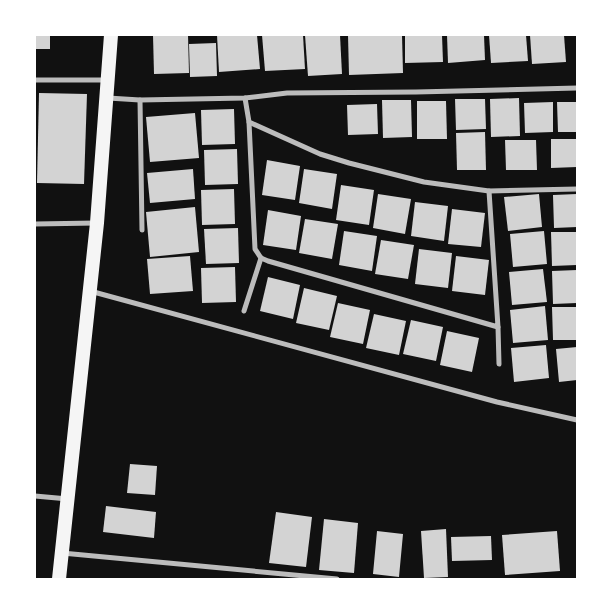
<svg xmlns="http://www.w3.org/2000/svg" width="612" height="614" viewBox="0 0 612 614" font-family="'Asap Condensed',sans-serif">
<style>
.building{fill:#d3d3d3}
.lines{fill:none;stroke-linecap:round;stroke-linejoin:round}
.minor{stroke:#bcbcbc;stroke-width:5}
.trunk{stroke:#f5f5f5;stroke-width:14}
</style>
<rect width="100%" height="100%" fill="#111"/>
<g class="building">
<rect x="35" y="35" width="15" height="14"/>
<polygon points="153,35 188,35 189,73 154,74"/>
<polygon points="217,35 257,35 260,69 219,72"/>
<polygon points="262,35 303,35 305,69 265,71"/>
<polygon points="305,35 340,35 342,74 308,76"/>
<polygon points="348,35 402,35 403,73 349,75"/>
<polygon points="405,35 442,35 443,62 405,63"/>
<polygon points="447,35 484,35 485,60 448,63"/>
<polygon points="489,35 526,35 528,61 491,63"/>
<polygon points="530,35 564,35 566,62 532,64"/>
<polygon points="216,43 217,76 190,77 189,44"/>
<polygon points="39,93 87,94 84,184 37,183"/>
<polygon points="519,98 520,136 491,137 490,99"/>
<polygon points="455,99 485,99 486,129 456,130"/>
<polygon points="382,100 411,100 412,137 383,138"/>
<polygon points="417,101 446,101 447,139 417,139"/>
<polygon points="553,102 553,132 525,133 524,103"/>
<polygon points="557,102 577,102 577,132 558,132"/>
<polygon points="377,104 378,134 348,135 347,105"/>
<polygon points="234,109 235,144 202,145 201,110"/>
<polygon points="195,113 199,158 150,162 146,117"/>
<polygon points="485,132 486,170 457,170 456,133"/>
<polygon points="551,139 577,139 577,167 551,168"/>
<polygon points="505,140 536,140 537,170 506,170"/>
<polygon points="237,149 238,184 205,185 204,150"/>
<polygon points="267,160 300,166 295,200 262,195"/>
<polygon points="193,169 195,199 150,203 147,173"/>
<polygon points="304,169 337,174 332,209 299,203"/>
<polygon points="341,185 374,190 369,225 336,220"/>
<polygon points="234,189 235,224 202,225 201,190"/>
<polygon points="378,194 411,199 405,234 373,228"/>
<polygon points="539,194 542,227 508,231 504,197"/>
<polygon points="577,194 577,227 554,228 553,195"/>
<polygon points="415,202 448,206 444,241 411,236"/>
<polygon points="195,207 199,252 150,257 146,212"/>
<polygon points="452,209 485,213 481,247 448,244"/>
<polygon points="268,210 301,216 296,250 263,245"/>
<polygon points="305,219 338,224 332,259 299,253"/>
<polygon points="238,228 239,263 206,264 204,229"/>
<polygon points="344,231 377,236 372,271 339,265"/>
<polygon points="544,231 547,264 513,267 510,234"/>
<polygon points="551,232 577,232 577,265 552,266"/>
<polygon points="381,240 414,245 408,279 375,274"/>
<polygon points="419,249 452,253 448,288 415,284"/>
<polygon points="190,256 193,291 150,294 147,259"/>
<polygon points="456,256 489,260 485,295 452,291"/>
<polygon points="235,267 236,302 202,303 201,268"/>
<polygon points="543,269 547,302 512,305 509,272"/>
<polygon points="577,270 577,303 553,304 552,271"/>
<polygon points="268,277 300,285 293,319 260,311"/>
<polygon points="304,288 337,296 329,330 296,323"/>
<polygon points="338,303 370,310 363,344 330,337"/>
<polygon points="545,306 548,340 513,343 510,310"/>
<polygon points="552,307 577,307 577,340 553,340"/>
<polygon points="374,314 406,321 399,355 366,348"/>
<polygon points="411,320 443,327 436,361 403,354"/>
<polygon points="447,331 479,338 472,372 440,365"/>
<polygon points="546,345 549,378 514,382 511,348"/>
<polygon points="577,347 577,380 559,382 556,349"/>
<polygon points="130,464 157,466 155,495 127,493"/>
<polygon points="106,506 156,512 154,538 103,532"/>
<polygon points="276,512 312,517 306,567 269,563"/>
<polygon points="324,519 358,523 354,573 319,570"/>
<polygon points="446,529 448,577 424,578 421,531"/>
<polygon points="377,531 403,534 399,577 373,574"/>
<polygon points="557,531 560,571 505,575 502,535"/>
<polygon points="491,536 492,560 452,561 451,537"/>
</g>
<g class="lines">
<g class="minor">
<polyline points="35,80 107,80"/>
<polyline points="108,98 140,100 245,98 287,93 416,92 577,88"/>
<polyline points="245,98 249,122 320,154 349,163 424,182 489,191 577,189"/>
<polyline points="140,100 142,230"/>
<polyline points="249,122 255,249 261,258 268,261 498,327 489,191"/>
<polyline points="35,224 96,223"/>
<polyline points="90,291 497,402 577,420"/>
<polyline points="244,311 261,258"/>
<polyline points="498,327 499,364"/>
<polyline points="35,496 68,499"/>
<polyline points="62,553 337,579"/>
</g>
<polyline class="trunk" points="59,579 97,223 111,35"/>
</g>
<rect width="612" height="614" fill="none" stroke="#ffffff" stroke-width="72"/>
</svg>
